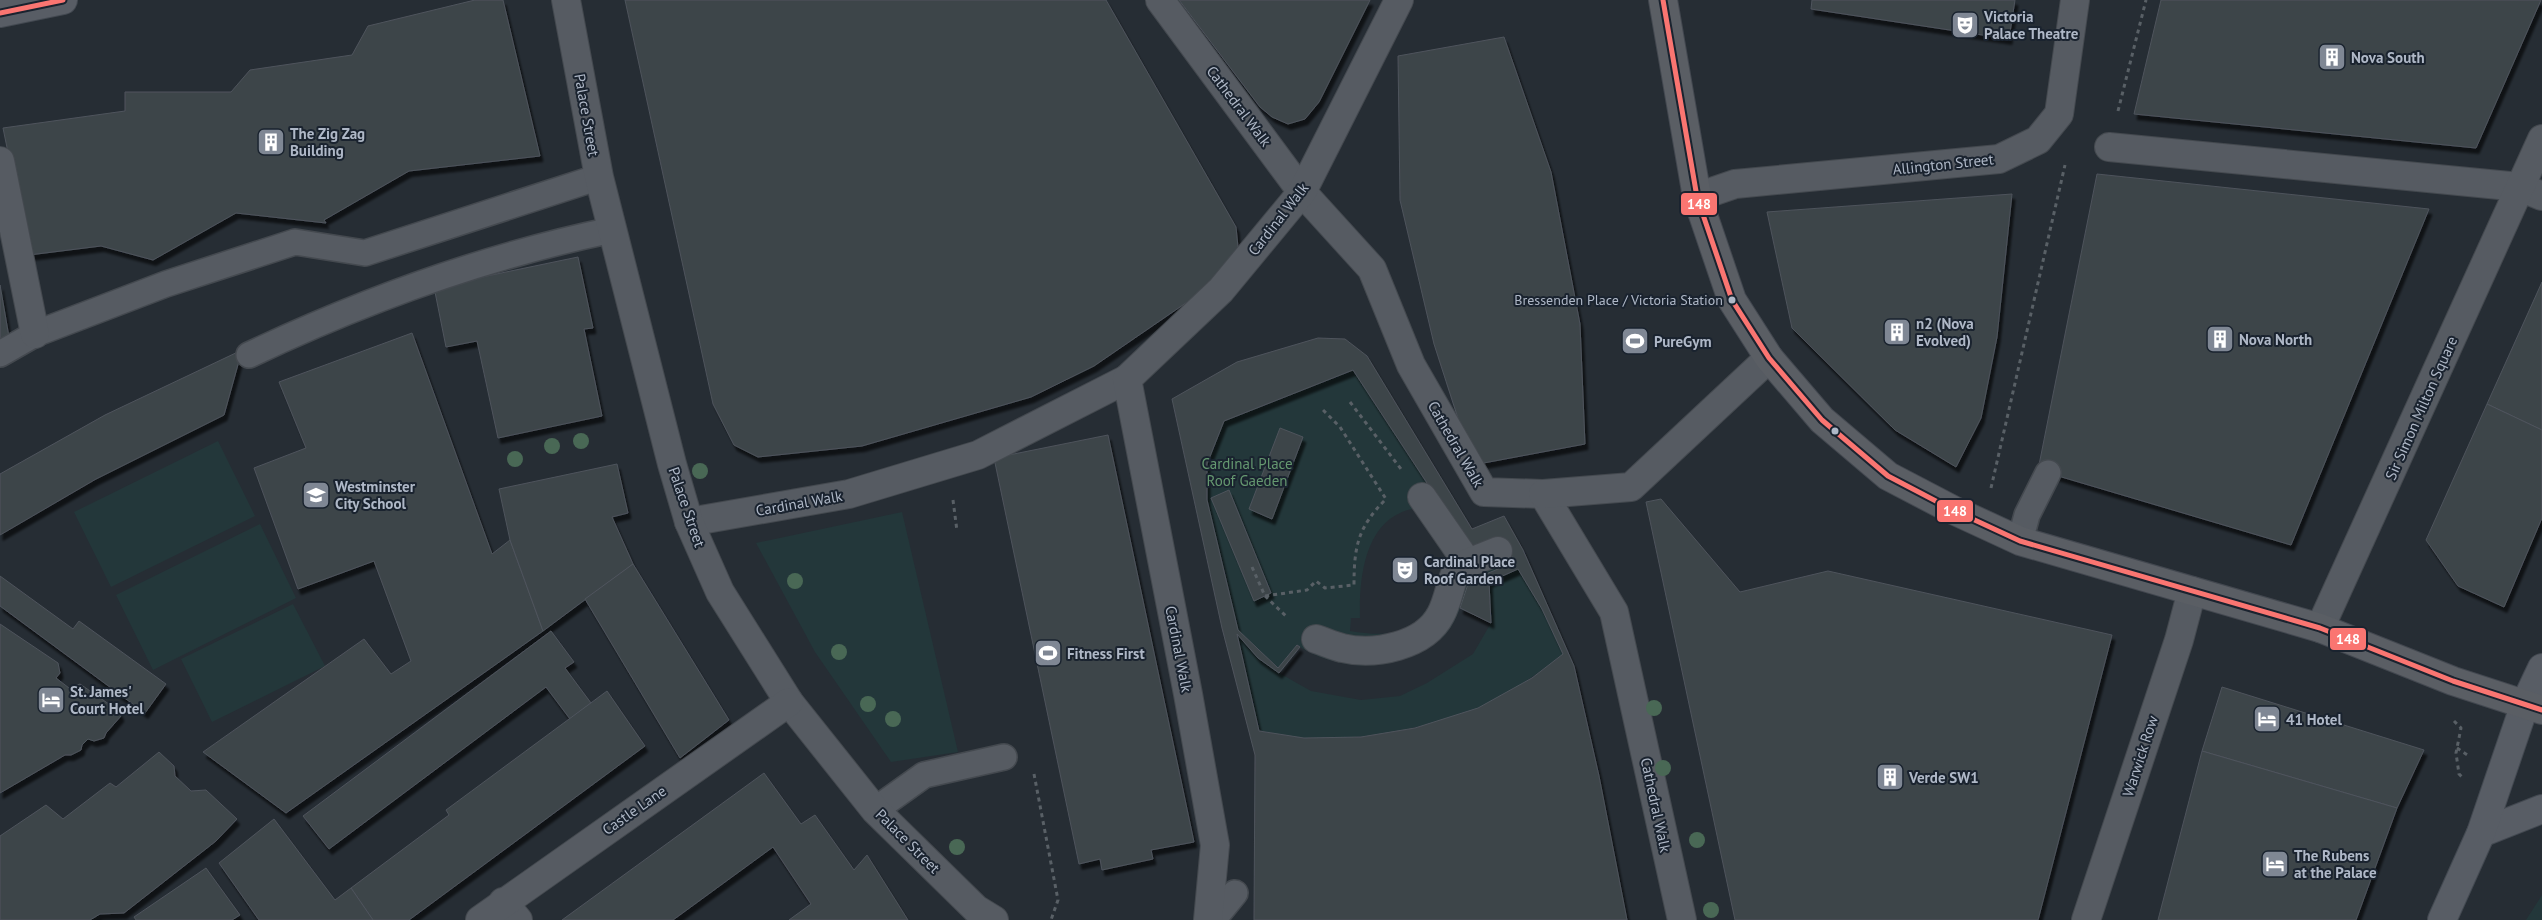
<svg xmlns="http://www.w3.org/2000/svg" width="2542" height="920" viewBox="0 0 2542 920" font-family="'PT Sans',sans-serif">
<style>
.green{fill:#23373a;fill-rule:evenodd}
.building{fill:#3e444a;stroke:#4e545c;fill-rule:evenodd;filter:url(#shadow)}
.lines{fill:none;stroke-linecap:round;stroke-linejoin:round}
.service-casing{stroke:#44494f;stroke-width:28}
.pedestrian-casing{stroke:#44494f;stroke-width:30}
.minor-casing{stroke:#44494f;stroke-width:30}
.primary-casing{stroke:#434951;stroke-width:30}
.trunk-casing{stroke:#434850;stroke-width:30}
.path{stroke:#596066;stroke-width:3;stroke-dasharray:4 4;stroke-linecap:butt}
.service{stroke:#565b62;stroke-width:25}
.pedestrian{stroke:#565b62;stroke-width:28}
.minor{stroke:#565b62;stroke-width:28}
.primary{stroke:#585d65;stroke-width:28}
.trunk{stroke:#5a5e64;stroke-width:28}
.bus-1-casing{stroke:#1a232f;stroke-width:9}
.bus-1{stroke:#fa7571;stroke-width:5}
.tree{fill:#496855}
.bus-dot{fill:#afb8c7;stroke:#1a232f;stroke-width:2}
.labels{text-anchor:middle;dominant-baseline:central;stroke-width:4;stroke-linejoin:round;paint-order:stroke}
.bus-label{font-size:14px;fill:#afb8c7;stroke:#1a232f;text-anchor:end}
.poi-label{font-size:15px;font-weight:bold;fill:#afb8c7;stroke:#1a232f;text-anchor:start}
.street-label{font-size:15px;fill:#afb8c7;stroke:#1a232f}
.park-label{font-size:15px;fill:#659870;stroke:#1a232f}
.line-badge{stroke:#1a232f;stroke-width:2}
.badge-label{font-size:14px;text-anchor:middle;font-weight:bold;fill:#fff}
</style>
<defs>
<filter id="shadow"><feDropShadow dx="3" dy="5.5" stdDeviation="1" flood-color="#0009"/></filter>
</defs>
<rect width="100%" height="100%" fill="#262d34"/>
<g class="green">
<path d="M1353 370 1461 535 1503 541 1515 562 1469 581C1463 599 1457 624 1443 637 1403 673 1341 674 1297 645L1278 668 1238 630 1207 500V464L1224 421ZM1424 506C1431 519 1445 541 1448 555 1451 566 1444 577 1439 587 1419 632 1397 639 1350 631L1351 618H1360C1359 583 1363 528 1402 512 1409 509 1417 508 1424 506Z"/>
<polygon points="218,441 255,516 111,587 74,512"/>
<polygon points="902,512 958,752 891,762 815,652 756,543"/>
<polygon points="260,524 296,598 153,670 116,595"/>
<path d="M1518 569 1542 609 1563 654C1537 674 1508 696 1476 709 1422 729 1363 741 1304 738 1289 737 1274 733 1259 731L1237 634 1258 658 1279 673 1311 691 1361 700 1400 696 1427 683 1473 654 1491 623 1489 582Z"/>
<polygon points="293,604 325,666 212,722 181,659"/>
<polygon points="2542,895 2542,920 2526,920"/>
</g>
<g class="building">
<polygon points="475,0 503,0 540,156 409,171 324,220 326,223 236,213 153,260 101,246 29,255 3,128 125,111 125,92 231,92 250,70 352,55 368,26"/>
<polygon points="625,0 1106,0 1236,227 1238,247 1229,266 1215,283 1094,366 1031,397 862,446 758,457 734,445 713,404"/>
<polygon points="1179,0 1370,0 1319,102 1305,119 1288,124 1272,117 1260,107"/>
<polygon points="1812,0 2015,0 2009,39 1811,9"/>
<polygon points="2161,0 2541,0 2476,148 2134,114"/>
<polygon points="1504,37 1551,172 1580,324 1585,444 1473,465 1434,344 1400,200 1398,56"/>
<polygon points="2097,174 2429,209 2291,545 2038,470"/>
<polygon points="2012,194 1997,337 1981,418 1956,467 1895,430 1792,328 1767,212"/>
<polygon points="578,257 593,328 584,329 602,416 498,438 477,341 446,347 434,287"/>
<polygon points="2542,282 2542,430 2487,404"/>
<polygon points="0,285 9,337 0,342"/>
<polygon points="412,333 492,554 510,540 543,631 286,813 203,752 364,639 391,674 411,661 374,561 298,589 254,468 306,448 279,382"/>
<path d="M1318 338 1345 339 1367 356 1472 529 1504 516 1523 550 1574 666 1599 776 1627 920H1254L1255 755 1222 628 1172 399 1237 362ZM1353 370 1461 535 1477 554 1503 541 1515 562 1469 581 1460 608 1491 623 1489 582 1518 569 1542 609 1563 654 1532 678 1478 708 1415 728 1361 737 1304 738 1259 731 1237 634 1258 658 1279 673 1300 647 1297 645 1278 668 1238 630 1207 500V464L1224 421Z"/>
<polygon points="242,350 224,415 96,479 0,535 0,474 105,415"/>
<polygon points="2487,404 2542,430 2542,518 2504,607 2458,586 2426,540"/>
<polygon points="1280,428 1303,437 1272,519 1249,509"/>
<polygon points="1108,435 1194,842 1151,850 1153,859 1102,870 1100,859 1079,864 994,458"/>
<polygon points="617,464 628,513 612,517 633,564 543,631 510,540 499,489"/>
<polygon points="1229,490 1271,593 1254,601 1211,498"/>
<polygon points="1661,499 1740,592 1828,571 2112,635 2038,920 1735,920 1646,502"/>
<polygon points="633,564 729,720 680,758 585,599"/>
<polygon points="0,576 73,629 79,621 166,684 145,713 0,606"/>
<polygon points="0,624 58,663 60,673 56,678 69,688 80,684 119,711 121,716 106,733 104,738 94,741 88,739 82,745 81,750 71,755 65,755 0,793"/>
<polygon points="551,631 574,662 565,668 591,703 570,719 546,687 329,849 303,816"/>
<polygon points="2222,687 2424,750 2397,808 2202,751"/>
<polygon points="607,691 645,746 409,920 373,920 351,888 449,815 446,810"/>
<polygon points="2202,751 2397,808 2356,920 2158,920"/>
<polygon points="159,752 174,766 175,776 191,791 206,790 237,819 216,841 124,913 100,914 90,920 0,920 0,836 46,805 63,819 110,783 116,787"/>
<polygon points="764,773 801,824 815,815 854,870 867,855 908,920 789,920 811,904 773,847 673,920 562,920"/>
<polygon points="274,819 335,900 351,888 373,920 259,920 219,863"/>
<polygon points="206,868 240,915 232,920 136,920 134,917"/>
</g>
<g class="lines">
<g class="service-casing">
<g id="service">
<polyline points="0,354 35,334 166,284 295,242 365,253 599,177"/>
<path d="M249 355C365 300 487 256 612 230"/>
<polyline points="2020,541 2027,515 2048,473"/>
<polyline points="875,810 924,775 1004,757"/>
<polyline points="1213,920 1235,893"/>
</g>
</g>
<g class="pedestrian-casing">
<g id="pedestrian">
<polyline points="1160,0 1302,192 1372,269 1411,365 1484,492 1543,494 1614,612 1682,920"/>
<polyline points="2109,147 2520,187 2542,196"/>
<polyline points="0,161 35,334"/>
<polyline points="1543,494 1631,487 1769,358"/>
<polyline points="1422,497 1467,562"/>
<polyline points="689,522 849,494 978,455 1127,379"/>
<polyline points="2320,628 2542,139"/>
<path d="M1316 639C1325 642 1333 646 1342 648 1374 656 1425 646 1441 614 1449 599 1450 582 1458 567L1498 551"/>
<polyline points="1208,920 1215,845 1188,694 1127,379 1221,290 1302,192 1399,0"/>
</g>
</g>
<g class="minor-casing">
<g id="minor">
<polyline points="566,0 599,177 672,464 689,522 720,592 789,702 875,810 976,909 994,920"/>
<polyline points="1697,197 1735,184 1999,159 2038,140 2059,114 2075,0"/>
<polyline points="503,902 518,920"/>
<polyline points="480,920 789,702"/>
<polyline points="2086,920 2179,640 2192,591"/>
</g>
</g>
<g class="primary-casing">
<g id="primary">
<polyline points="0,13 63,0"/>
<polyline points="2481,833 2542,809"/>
<polyline points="2442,920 2481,833 2525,704 2542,668"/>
</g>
</g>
<g class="trunk-casing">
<polyline id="trunk" points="1663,0 1697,197 1732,300 1769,358 1822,420 1888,476 1953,510 2020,541 2320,628 2453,681 2542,710"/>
</g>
<g class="path">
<polyline points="2118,111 2146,0"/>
<polyline points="1350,402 1401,469"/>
<polyline points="1991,488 2065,165"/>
<polyline points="953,500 957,531"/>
<path d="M1252 567 1265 596 1307 590 1316 581 1325 588 1354 585C1354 546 1358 527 1386 499L1340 427 1323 410"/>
<polyline points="1265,596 1288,618"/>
<polyline points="2454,721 2461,728 2456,753 2459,774 2462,777"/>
<polyline points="2457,748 2469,756"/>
<polyline points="1034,774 1058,900 1051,920"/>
</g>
<use href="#service" class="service"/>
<use href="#pedestrian" class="pedestrian"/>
<use href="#minor" class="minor"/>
<use href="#primary" class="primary"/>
<use href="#trunk" class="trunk"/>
<g class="bus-1-casing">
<g id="bus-1">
<polyline points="1663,0 1697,197 1732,300 1769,358 1822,420 1888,476 1953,510 2020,541 2320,628 2453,681 2542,710"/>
<polyline points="0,13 63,0"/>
</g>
</g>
<use href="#bus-1" class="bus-1"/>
</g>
<g class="tree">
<circle cx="581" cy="441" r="8"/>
<circle cx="552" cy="446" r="8"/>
<circle cx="515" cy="459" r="8"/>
<circle cx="700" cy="471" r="8"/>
<circle cx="795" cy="581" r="8"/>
<circle cx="839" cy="652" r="8"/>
<circle cx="868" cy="704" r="8"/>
<circle cx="1654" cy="708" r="8"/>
<circle cx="893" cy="719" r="8"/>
<circle cx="1663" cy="768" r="8"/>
<circle cx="1697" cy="840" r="8"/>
<circle cx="957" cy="847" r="8"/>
<circle cx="1711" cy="910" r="8"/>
</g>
<defs>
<g id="theatre-square" transform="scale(1.4375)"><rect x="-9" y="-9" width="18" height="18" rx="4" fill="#7f8794" stroke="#1a232f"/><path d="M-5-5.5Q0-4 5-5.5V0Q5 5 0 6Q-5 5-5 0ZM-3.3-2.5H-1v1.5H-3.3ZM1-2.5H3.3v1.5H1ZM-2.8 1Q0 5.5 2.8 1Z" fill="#fff"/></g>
<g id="building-square" transform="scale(1.4375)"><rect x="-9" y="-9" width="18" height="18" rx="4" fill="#7f8794" stroke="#1a232f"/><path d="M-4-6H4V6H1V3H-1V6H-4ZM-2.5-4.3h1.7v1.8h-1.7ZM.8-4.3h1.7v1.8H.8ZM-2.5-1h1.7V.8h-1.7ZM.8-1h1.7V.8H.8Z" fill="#fff"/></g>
<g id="stadium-square" transform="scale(1.4375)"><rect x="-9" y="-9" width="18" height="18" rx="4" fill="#7f8794" stroke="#1a232f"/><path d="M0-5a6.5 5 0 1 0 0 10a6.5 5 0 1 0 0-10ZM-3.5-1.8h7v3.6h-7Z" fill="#fff"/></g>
<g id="school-square" transform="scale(1.4375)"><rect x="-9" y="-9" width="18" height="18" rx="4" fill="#7f8794" stroke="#1a232f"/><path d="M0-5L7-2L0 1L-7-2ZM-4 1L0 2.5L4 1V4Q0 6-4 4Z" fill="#fff"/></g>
<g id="hotel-square" transform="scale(1.4375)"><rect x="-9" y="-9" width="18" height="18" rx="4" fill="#7f8794" stroke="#1a232f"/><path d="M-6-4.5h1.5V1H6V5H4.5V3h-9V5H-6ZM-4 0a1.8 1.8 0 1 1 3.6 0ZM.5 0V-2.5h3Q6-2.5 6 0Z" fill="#fff"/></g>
</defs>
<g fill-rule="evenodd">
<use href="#theatre-square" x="1965" y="25"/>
<use href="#building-square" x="2332" y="57"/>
<use href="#building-square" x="271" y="142"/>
<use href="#building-square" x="1897" y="332"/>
<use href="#building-square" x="2220" y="339"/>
<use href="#stadium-square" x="1635" y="341"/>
<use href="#school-square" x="316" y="495"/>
<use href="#theatre-square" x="1405" y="570"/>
<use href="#stadium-square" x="1048" y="653"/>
<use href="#hotel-square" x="51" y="700"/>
<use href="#hotel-square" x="2267" y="719"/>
<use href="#building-square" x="1890" y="777"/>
<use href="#hotel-square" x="2275" y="864"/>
</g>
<g class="bus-dot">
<circle cx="1732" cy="300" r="4.5"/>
<circle cx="1835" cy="431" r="4.5"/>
</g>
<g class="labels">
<g class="bus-label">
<text x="1723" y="300">Bressenden Place / Victoria Station</text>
</g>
<g class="poi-label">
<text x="1984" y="16">Victoria<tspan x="1984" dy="17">Palace Theatre</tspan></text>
<text x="2351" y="57">Nova South</text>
<text x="290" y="133">The Zig Zag<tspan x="290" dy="17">Building</tspan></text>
<text x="1916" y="323">n2 (Nova<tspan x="1916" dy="17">Evolved)</tspan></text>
<text x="2239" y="339">Nova North</text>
<text x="1654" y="341">PureGym</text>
<text x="335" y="486">Westminster<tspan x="335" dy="17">City School</tspan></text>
<text x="1424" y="561">Cardinal Place<tspan x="1424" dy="17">Roof Garden</tspan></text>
<text x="1067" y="653">Fitness First</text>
<text x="70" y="691">St. James'<tspan x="70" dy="17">Court Hotel</tspan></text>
<text x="2286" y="719">41 Hotel</text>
<text x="1909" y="777">Verde SW1</text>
<text x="2294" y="855">The Rubens<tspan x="2294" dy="17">at the Palace</tspan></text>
</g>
<g class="street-label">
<text transform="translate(1239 106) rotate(53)">Cathedral Walk</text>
<text transform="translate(587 115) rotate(80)">Palace Street</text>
<text transform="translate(1943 164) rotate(-6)">Allington Street</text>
<text transform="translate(1278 219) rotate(-52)">Cardinal Walk</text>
<text transform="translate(2421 408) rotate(-66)">Sir Simon Milton Square</text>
<text transform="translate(1456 444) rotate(60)">Cathedral Walk</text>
<text transform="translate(799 503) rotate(-10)">Cardinal Walk</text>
<text transform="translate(687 507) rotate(71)">Palace Street</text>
<text transform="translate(1179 649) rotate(79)">Cardinal Walk</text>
<text transform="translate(2140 756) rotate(-72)">Warwick Row</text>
<text transform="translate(1656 805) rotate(78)">Cathedral Walk</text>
<text transform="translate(634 810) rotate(-35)">Castle Lane</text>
<text transform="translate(908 841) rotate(45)">Palace Street</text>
</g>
<g class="park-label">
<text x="1247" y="463">Cardinal Place<tspan x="1247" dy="17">Roof Gaeden</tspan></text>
</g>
</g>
<g class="line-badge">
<rect x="1680" y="192" width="38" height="24" rx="5" fill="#fa7571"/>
<rect x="1936" y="499" width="38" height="24" rx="5" fill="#fa7571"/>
<rect x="2329" y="627" width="38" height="24" rx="5" fill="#fa7571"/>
</g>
<g class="badge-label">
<text x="1699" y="209">148</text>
<text x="1955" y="516">148</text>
<text x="2348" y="644">148</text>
</g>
</svg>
